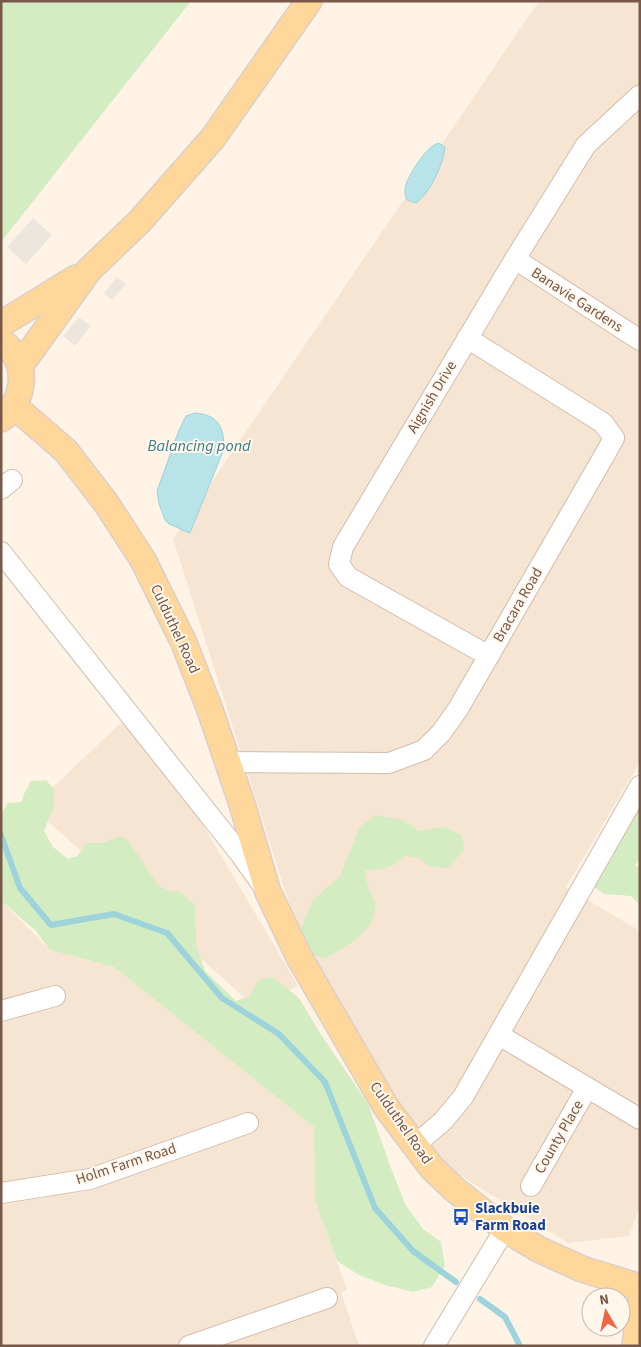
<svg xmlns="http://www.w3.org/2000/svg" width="641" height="1347" viewBox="0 0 641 1347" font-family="'Source Sans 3',sans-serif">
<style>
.residential{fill:#f6e5d3}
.industrial{fill:#ede6df}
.green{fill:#d4ecc2}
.water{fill:#b8e3e9;stroke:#9dd3db}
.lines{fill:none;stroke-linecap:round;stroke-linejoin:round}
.stream{stroke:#9dd3db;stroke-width:6}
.minor-casing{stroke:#d2bdad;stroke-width:22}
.major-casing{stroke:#d9d0cc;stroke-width:28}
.minor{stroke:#fff;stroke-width:20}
.major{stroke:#ffd79a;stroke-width:25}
.labels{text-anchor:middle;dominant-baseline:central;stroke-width:4;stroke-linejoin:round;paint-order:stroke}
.street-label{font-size:15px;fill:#785848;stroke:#fff7ec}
.transit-label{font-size:15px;font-weight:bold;fill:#164399;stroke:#fff7ec;text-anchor:start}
.water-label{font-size:16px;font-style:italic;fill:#3e7b86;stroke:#fff7ec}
</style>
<rect width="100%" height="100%" fill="#fef3e5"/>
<g class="residential">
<polygon points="539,1 640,1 640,762 566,887 640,931 640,1206 629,1236 568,1243 414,1146 302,944 173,539"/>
<polygon points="124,720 186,796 298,986 255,1007 32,807"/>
<polygon points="1,901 50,950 114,967 314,1127 315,1200 347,1290 341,1292 359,1346 1,1346"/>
</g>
<g class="industrial">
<polygon points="33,218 52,235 26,264 7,247"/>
<polygon points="117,277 126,284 112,300 104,293"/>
<polygon points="79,317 91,326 75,346 63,336"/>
</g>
<g class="green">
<polygon points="1,1 191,1 1,242"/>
<polygon points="46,780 54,789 54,806 44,831 53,847 68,859 77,856 87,843 103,843 119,836 127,839 158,885 169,891 180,892 195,905 196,945 205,971 236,1001 250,996 258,980 272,977 299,998 320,1033 368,1104 392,1171 405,1204 423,1229 441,1242 445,1265 432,1287 413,1292 385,1285 359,1275 337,1261 315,1200 314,1127 114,967 50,950 36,931 1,901 1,814 8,803 22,802 23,796 31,781"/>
<polygon points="640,801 640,859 635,865 640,868 640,905 631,896 605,894 595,888 590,869"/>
<path d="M376 815 403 820 419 831 446 827 462 836 464 850 447 868 429 866 419 858 405 856C391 868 383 870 365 870 365 875 366 881 368 886 370 891 374 898 375 903 378 931 345 947 325 958L309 954 302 944 301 929 313 900 340 876 360 827Z"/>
</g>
<g class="water">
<path d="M439 143 445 147C443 165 430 193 416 203L407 200C406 197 404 192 405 189 406 177 428 144 439 143Z"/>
<path d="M195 413C218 415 224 426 224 449L190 533 169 524 165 520 159 504 157 491 179 430 186 416Z"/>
</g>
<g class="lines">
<g class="stream">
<polyline points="1,835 20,888 51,925 114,914 167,933 222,998 279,1034 325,1082 375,1208 413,1251 456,1282"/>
<polyline points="480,1299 505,1317 520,1346"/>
</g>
<g class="minor-casing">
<g id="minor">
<polyline points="515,259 640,340"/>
<polyline points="1,489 12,480"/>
<polyline points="1,552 241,855 261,883"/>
<polyline points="489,656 348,577 339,564 343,547 515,259 586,145 640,95"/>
<polyline points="228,762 389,763 424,750 441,733 458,709 604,456 614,438 603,423 467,338"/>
<polyline points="1,1011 55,996"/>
<polyline points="499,1035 640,1119"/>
<polyline points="414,1146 443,1121 463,1097 640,786"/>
<polyline points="531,1186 587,1088"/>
<polyline points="1,1193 90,1179 248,1123"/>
<polyline points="189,1346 327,1298"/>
<polyline points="434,1346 505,1229"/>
</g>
</g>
<g class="major-casing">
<g id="major">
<polyline points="1,324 76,278"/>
<path d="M1 342C30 358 26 402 1 419"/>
<polyline points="20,366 89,270 140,221 213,138 309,1"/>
<polyline points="14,406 66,451 106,503 143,560 184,643 210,710 242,804 268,892 299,957 386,1107 432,1168 454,1189 505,1229 540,1250 582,1269 640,1287"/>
<polyline points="635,1346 640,1304"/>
</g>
</g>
<use href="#minor" class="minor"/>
<use href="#major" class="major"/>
</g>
<defs>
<g id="bus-bare" transform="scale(1.35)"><path d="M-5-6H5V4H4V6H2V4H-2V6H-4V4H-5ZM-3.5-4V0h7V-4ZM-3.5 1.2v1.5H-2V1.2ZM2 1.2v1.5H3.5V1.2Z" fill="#1a4fb4" stroke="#fff7ec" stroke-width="2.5" paint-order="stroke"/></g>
</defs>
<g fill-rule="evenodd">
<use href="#bus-bare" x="461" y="1217"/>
</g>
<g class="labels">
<g class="street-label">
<text transform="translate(577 300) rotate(33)">Banavie Gardens</text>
<text transform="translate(432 397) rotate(-59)">Aignish Drive</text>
<text transform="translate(518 605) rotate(-60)">Bracara Road</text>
<text transform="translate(175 629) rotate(65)">Culduthel Road</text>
<text transform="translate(401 1123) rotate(55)">Culduthel Road</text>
<text transform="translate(559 1137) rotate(-60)">County Place</text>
<text transform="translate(126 1164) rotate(-18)">Holm Farm Road</text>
</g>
<g class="transit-label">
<text x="475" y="1208">Slackbuie<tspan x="475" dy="17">Farm Road</tspan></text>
</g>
<g class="water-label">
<text x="199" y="446">Balancing pond</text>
</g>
</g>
<rect width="641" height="1347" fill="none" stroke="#785848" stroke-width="5"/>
<g transform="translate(606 1312) rotate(351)"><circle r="24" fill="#fff7ec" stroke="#c9b7aa"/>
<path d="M0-4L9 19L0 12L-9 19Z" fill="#ee6643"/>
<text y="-8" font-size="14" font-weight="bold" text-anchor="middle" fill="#785848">N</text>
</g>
</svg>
